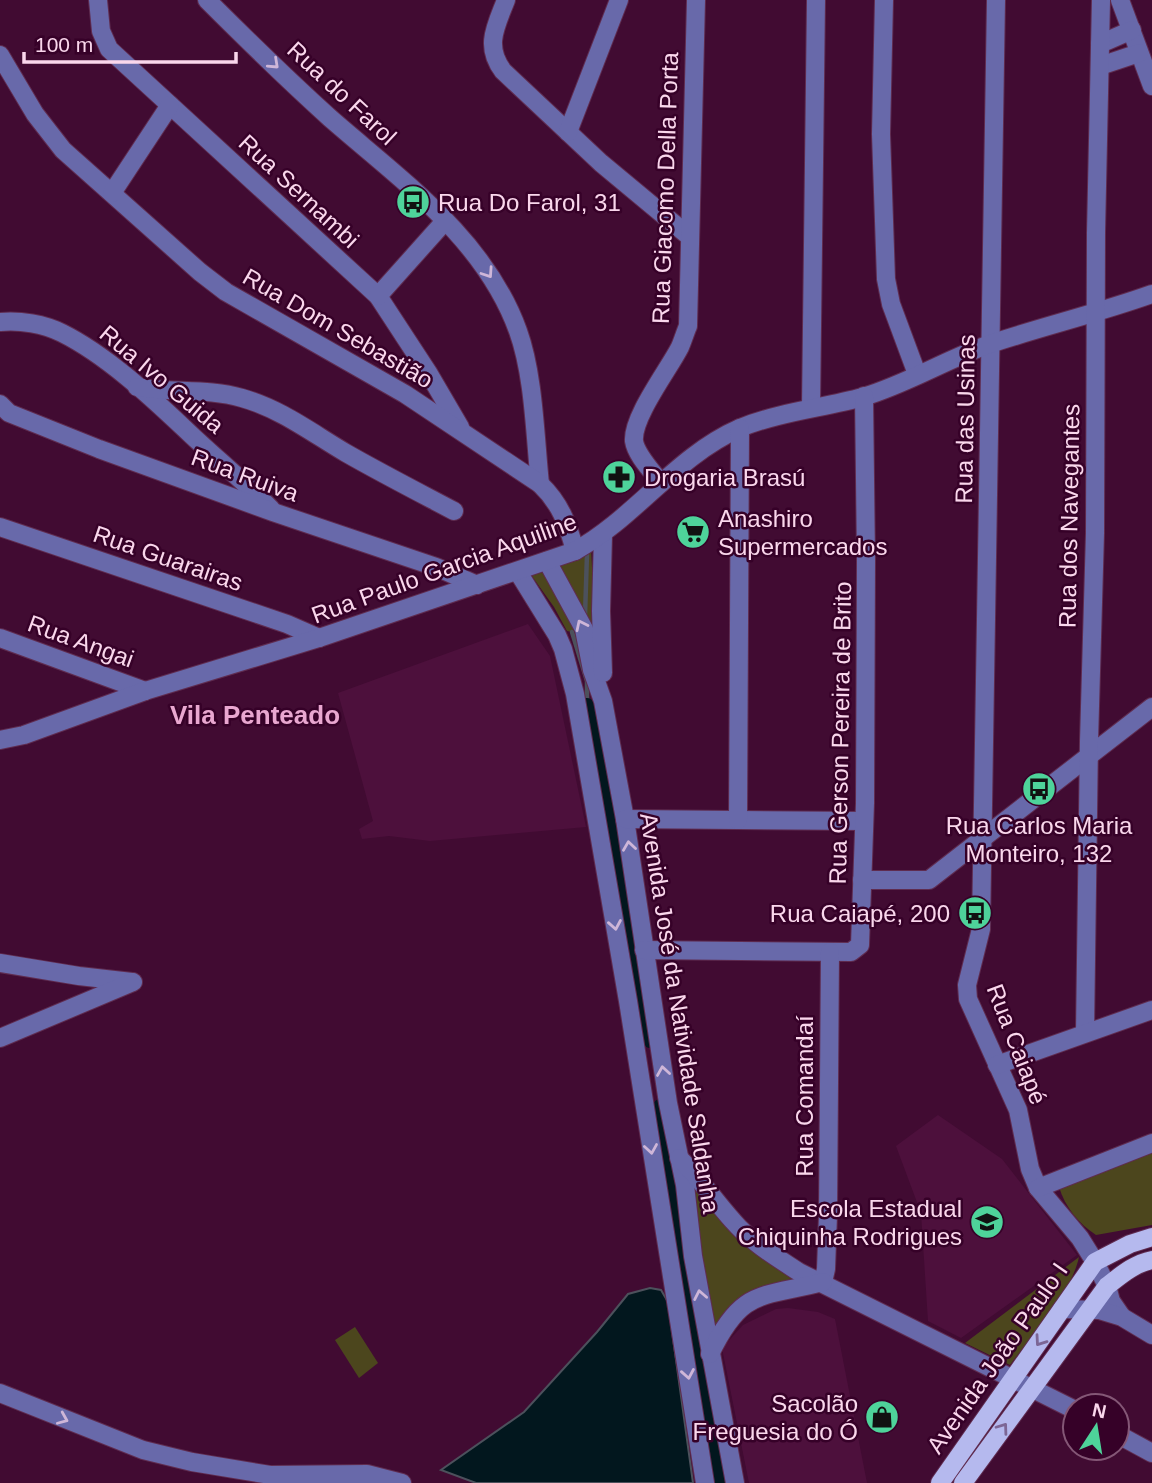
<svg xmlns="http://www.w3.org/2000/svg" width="1152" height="1483" viewBox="0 0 1152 1483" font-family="Arial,sans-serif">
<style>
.built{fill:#4d103c}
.green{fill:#4c461d}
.water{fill:#02171e;stroke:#4c515c;stroke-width:2}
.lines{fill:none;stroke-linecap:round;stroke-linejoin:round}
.stream{stroke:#4c515c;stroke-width:4.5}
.canal{stroke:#02171e;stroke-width:14}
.minor-casing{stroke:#5f2c50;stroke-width:20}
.major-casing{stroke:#5f2c50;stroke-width:20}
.minor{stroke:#6869aa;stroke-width:18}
.major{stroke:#b5b9ee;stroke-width:18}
.oneway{stroke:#ceb6d8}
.oneway2{stroke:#7c6695}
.labels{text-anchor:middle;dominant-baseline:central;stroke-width:5;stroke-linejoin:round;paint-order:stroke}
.street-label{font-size:24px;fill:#fad7ec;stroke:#360128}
.poi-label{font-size:24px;fill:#fad7ec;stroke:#360128;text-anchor:start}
.neighbourhood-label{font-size:26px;font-weight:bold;fill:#e9a7d0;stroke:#360128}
</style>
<rect width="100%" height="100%" fill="#410b32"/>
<g class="built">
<polygon points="528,624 550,656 586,827 430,841 389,836 362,839 359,829 373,821 338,693"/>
<polygon points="938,1115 1002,1159 1077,1255 961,1338 928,1321 921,1213 896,1146"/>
<polygon points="788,1308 818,1312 835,1319 867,1483 749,1483 722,1348 743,1325 776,1309"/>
</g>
<g class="green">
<polygon points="591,547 595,628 582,610 581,624 572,632 567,631 554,607 529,572"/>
<path d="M1152 1144V1225L1096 1235C1079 1224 1065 1207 1059 1187Z"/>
<path d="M694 1183 800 1280C750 1284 738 1294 713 1336L703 1285Z"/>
<path d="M1079 1257C1071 1294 1032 1335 1010 1365L965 1343Z"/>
<polygon points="355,1327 378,1363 359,1378 335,1340"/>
</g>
<polygon class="water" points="650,1288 661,1290 668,1302 693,1483 476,1483 441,1470 524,1412 597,1332 628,1294"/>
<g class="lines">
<g class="stream">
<polyline points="585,616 587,554"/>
<polyline points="572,632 587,681 587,705"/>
</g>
<g class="canal">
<polyline points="587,705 650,1041"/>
<polyline points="660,1106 721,1483"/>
</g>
<g class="minor-casing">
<g id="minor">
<polyline points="98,0 101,31 109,49 378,296 429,374 460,427"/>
<path d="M207 0C247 40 288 80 330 118 401 180 485 239 518 331 534 375 535 437 540 484"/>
<path d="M506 0C496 26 484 46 503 71L601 163 690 237"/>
<polyline points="884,0 881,134 886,279 891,304 917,374"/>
<polyline points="996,0 981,929 967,985 968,999 1018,1110 1030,1169 1038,1188 1080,1238 1095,1262 1107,1286 1111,1301 1122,1317"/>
<polyline points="1120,0 1152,86"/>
<polyline points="1100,44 1132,30"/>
<path d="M0 55 35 114 63 150 200 272 226 292 405 394 540 484C560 503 568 524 575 551"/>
<polyline points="1100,66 1139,53"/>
<polyline points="568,132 619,0"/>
<polyline points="112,193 170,105"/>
<polyline points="378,296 445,221"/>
<path d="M0 322C20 320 44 324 62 333 106 355 149 395 185 429 213 456 243 480 271 509"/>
<path d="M137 387C172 393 208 388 242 398 281 409 312 433 346 453 381 473 418 492 454 511"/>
<polyline points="0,404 9,413 99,449 273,512 436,567 477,585"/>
<polyline points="811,408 816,0"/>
<path d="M661 483C652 471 636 455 634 441 632 417 669 369 680 347 683 340 685 333 688 326L696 0"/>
<polyline points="0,527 287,624 319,638"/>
<polyline points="547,561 584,629 592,670 603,701 625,819 668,1103 685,1185 693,1256 735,1483"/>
<polyline points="518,572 557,635 563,649 575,694 628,1001 705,1483"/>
<polyline points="0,638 145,691"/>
<polyline points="603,673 601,611 603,535"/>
<path d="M0 740 24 735 145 691 319 638 575 551C635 518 676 456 740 428 779 412 823 408 863 397 907 384 947 359 990 344 1044 326 1099 313 1152 294"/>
<polyline points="625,819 864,821"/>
<polyline points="738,820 740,428"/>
<polyline points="862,880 929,880 1152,707"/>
<polyline points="644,950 851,952 860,945 865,803 866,560 864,396"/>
<polyline points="0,963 79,976 132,982"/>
<polyline points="1085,1033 1089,741 1095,533 1096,233 1101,0"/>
<polyline points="0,1038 133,982"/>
<polyline points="997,1065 1152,1010"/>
<path d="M679 1158C699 1177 714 1200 733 1221 751 1242 776 1257 799 1272L1075 1410"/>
<polyline points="1038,1188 1152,1143"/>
<polyline points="823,1282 826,1269 828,1215 830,952"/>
<polyline points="1062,1309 1099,1310 1122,1317 1152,1335"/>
<path d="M710 1354C742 1288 760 1298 823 1282"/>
<polyline points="0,1393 143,1450 192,1462 270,1475 367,1474 402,1483"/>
<polyline points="1117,1434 1152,1453"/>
</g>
</g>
<g class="major-casing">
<g id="major">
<polyline points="940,1483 1095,1262 1130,1244 1152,1237"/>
<path d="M963 1483 1107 1286C1120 1276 1135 1263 1152 1260"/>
</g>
</g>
<use href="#minor" class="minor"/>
<use href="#major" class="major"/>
</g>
<defs><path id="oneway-chevron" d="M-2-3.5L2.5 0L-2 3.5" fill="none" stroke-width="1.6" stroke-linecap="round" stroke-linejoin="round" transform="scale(1.75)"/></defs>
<g class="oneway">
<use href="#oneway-chevron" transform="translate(274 64) rotate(43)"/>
<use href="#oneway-chevron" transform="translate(488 273) rotate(56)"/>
<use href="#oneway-chevron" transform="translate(581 625) rotate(-116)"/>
<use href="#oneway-chevron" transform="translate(629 846) rotate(-98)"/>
<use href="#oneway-chevron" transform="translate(615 925) rotate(80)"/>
<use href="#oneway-chevron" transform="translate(663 1071) rotate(-99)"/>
<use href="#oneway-chevron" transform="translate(651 1149) rotate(81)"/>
<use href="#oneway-chevron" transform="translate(700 1295) rotate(-101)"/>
<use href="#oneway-chevron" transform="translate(688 1374) rotate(80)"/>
<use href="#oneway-chevron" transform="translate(63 1419) rotate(23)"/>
</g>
<g class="oneway2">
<use href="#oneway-chevron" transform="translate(1040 1341) rotate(125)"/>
<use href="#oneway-chevron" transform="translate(1003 1428) rotate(-54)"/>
</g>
<defs>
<g id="bus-disc" transform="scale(1.75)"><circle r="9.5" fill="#4ed39a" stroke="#360128"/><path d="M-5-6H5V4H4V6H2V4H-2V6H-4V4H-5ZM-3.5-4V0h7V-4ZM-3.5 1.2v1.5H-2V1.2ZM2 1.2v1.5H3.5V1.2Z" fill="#111"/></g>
<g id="pharmacy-disc" transform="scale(1.75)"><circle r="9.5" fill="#4ed39a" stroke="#360128"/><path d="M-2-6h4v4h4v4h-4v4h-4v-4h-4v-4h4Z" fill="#111"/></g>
<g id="supermarket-disc" transform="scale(1.75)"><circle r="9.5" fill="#4ed39a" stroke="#360128"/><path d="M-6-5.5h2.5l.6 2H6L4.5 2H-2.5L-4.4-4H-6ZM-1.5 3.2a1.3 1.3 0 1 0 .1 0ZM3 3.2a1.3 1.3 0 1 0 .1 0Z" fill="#111"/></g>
<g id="school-disc" transform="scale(1.75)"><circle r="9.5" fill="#4ed39a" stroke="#360128"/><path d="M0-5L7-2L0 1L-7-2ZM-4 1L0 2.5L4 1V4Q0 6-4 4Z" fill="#111"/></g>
<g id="shop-disc" transform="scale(1.75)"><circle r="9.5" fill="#4ed39a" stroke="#360128"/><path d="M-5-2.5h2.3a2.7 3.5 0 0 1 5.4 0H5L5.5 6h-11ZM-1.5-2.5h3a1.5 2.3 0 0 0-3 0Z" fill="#111"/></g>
</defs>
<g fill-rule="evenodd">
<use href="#bus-disc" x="413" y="202"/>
<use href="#pharmacy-disc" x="619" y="477"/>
<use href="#supermarket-disc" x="693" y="532"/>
<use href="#bus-disc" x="1039" y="789"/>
<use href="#bus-disc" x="975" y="913"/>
<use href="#school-disc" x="987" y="1222"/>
<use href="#shop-disc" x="882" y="1417"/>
</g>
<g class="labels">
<g class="street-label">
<text transform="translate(342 93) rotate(43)">Rua do Farol</text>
<text transform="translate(665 188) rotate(-88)">Rua Giacomo Della Porta</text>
<text transform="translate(299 191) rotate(43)">Rua Sernambi</text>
<text transform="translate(338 328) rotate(30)">Rua Dom Sebastião</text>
<text transform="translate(162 379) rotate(40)">Rua Ivo Guida</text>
<text transform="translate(965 419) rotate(-89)">Rua das Usinas</text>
<text transform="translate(245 475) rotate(20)">Rua Ruiva</text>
<text transform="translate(1069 516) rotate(-89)">Rua dos Navegantes</text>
<text transform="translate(168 558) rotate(19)">Rua Guarairas</text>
<text transform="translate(444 568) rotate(-20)">Rua Paulo Garcia Aquiline</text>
<text transform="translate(81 641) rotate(20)">Rua Angai</text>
<text transform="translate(840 733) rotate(-89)">Rua Gerson Pereira de Brito</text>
<text transform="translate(680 1013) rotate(81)">Avenida José da Natividade Saldanha</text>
<text transform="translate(1017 1044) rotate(69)">Rua Caiapé</text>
<text transform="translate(804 1096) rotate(-90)">Rua Comandaí</text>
<text transform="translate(997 1358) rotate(-55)">Avenida João Paulo I</text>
</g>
<g class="poi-label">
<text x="438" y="202">Rua Do Farol, 31</text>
<text x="644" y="477">Drogaria Brasú</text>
<text x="718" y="518">Anashiro<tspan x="718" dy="28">Supermercados</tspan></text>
<text x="1039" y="825" text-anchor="middle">Rua Carlos Maria<tspan x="1039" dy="28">Monteiro, 132</tspan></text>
<text x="950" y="913" text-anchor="end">Rua Caiapé, 200</text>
<text x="962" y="1208" text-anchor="end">Escola Estadual<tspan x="962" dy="28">Chiquinha Rodrigues</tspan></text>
<text x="858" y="1403" text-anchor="end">Sacolão<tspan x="858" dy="28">Freguesia do Ó</tspan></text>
</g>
<g class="neighbourhood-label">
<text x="255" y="715">Vila Penteado</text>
</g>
</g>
<g transform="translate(1096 1427) rotate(12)"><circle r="33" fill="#360128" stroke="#845776" stroke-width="2"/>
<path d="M0-5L12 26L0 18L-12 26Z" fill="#4ed39a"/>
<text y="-10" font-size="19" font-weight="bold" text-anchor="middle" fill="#fad7ec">N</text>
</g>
<path d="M24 52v10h212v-10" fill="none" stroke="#fad7ec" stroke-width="3.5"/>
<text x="35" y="52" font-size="21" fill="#fad7ec" stroke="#360128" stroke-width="5" paint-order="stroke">100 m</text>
</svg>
